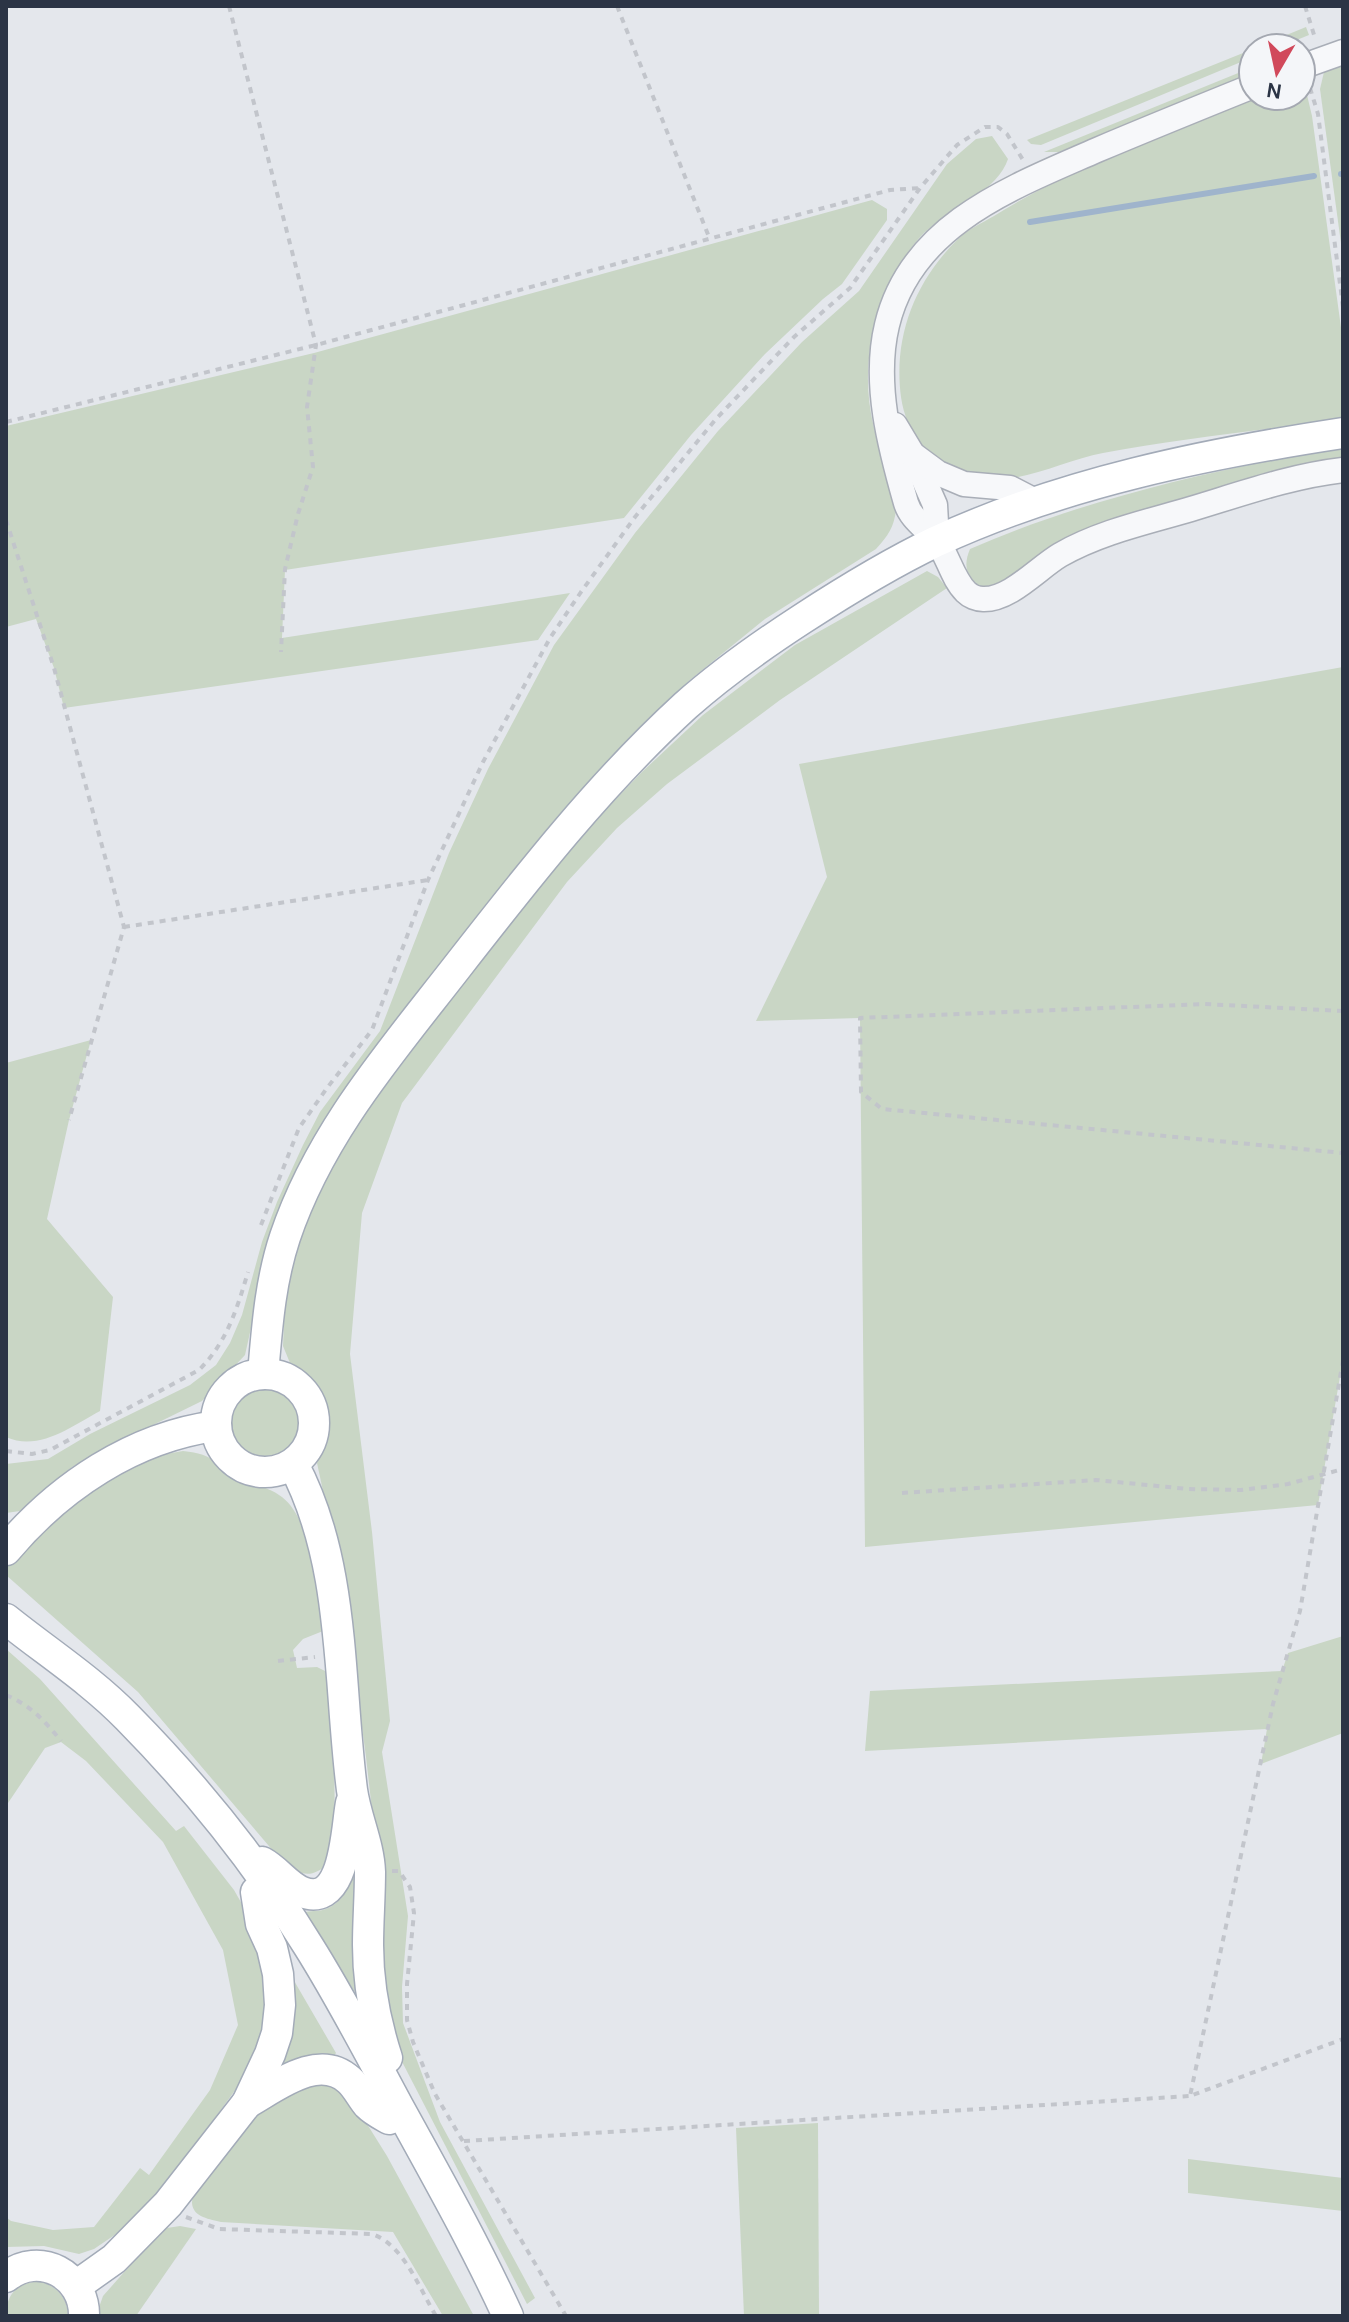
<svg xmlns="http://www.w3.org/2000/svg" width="1349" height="2322" viewBox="0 0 1349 2322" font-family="Karla,sans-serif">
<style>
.green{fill:#c9d6c5}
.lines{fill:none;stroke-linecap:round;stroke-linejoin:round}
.stream{stroke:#9fb4cc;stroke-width:6}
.minor-casing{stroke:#a9aeb7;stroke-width:27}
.major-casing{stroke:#a3abb8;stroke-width:33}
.path{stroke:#c2c5cb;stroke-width:4;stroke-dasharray:6 6;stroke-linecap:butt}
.minor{stroke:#f7f8fa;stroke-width:24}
.major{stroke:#fff;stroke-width:30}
</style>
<rect width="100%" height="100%" fill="#e4e7ec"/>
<g class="green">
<polygon points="1306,27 1309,35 1277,48 1255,48"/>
<polygon points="1253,49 1253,57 1041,145 1031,144 1027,140"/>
<polygon points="1343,65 1343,258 1320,89 1324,72"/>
<polygon points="1253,67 1253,73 1059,152 1044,152"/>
<path d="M1301 90 1307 95 1312 116 1343 342V418C1263 431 1182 438 1103 453 1060 461 1012 490 967 476 931 465 906 434 901 397 893 337 915 281 958 239 968 229 982 223 994 216 1059 175 1131 148 1203 120 1222 112 1244 99 1265 96 1276 94 1289 96 1301 96Z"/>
<path d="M992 136 1008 159C998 189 957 207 932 226 913 241 900 264 890 285 868 330 862 379 874 428 880 455 891 482 896 510 894 527 888 536 876 549L765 619 690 680 640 729 423 988 265 1265 245 1355 202 1401 102 1450 72 1467 20 1511 6 1513V1464L48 1459 90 1434 190 1385 216 1365 230 1343 242 1315 262 1242 277 1202 303 1145 320 1112 380 1031 449 853 488 769 554 645 635 533 718 431 802 342 859 291 947 164 976 139Z"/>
<polygon points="872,200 887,209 887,220 842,284 823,299 765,354 691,435 624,518 285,570 282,638 570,593 538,640 64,708 54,668 36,619 6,627 6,426 314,353"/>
<path d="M1343 446V461L1005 584 980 587C966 575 963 566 970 549 1089 497 1216 470 1343 446Z"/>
<polygon points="927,571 938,577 947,588 780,700 667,784 617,828 567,882 402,1103 362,1213 350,1354 372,1532 390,1721 382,1752 408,1916 402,1987 403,2023 440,2122 535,2298 527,2304 397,2052 383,2000 377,1854 366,1757 343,1584 317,1463 326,1431 326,1421 321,1396 290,1363 283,1346 285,1300 295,1251 325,1177 352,1131 477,964 581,835 642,772 703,715 795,645"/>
<polygon points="1343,667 1343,1359 1318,1505 865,1547 860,1018 756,1021 827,877 799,764"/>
<path d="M91 1040 69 1120 47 1219 113 1297 100 1411C72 1426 39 1452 6 1437V1063Z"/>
<circle cx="265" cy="1424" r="37"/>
<path d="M183 1451C216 1454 212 1464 237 1477 252 1485 268 1486 282 1497 313 1521 318 1594 323 1631L303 1639 293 1650 297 1668 317 1667 327 1672 334 1737 335 1846 331 1862C308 1881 301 1875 280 1859L138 1692 6 1575V1567C53 1515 111 1461 183 1451Z"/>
<polygon points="1343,1636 1343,1733 1261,1764 1267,1729 865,1751 870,1691 1282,1671 1288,1653"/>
<polygon points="6,1649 40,1679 176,1831 184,1826 234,1890 251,1920 271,2013 244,2078 169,2181 122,2230 94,2249 79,2254 44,2246 6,2247 6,2217 11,2221 53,2230 94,2227 140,2168 149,2175 210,2090 238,2025 223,1950 163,1842 86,1761 61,1742 45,1748 6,1806"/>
<path d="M356 1858 358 1997 305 1912C309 1911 313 1911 317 1911 344 1908 354 1880 356 1858Z"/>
<polygon points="293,1979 336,2053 334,2056 318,2055 278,2074"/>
<path d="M304 2084H332L352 2100 387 2156 474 2316H443L393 2232 221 2222C211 2219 193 2218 192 2203 191 2183 249 2117 266 2105 278 2097 291 2091 304 2084Z"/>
<polygon points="818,2123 819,2316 744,2316 736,2128"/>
<polygon points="1188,2159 1343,2178 1343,2211 1188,2193"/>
<polygon points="180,2226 196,2229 136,2316 96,2316 103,2296 134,2261 167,2228"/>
<path d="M39 2281C58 2287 67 2297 68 2316H6C6 2294 17 2283 39 2281Z"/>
</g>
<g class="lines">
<g class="stream">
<polyline points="1341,174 1343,174"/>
<polyline points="1030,222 1314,176"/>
</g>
<g class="minor-casing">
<g id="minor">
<polyline points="1301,67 1343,52"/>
<path d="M1253 86C1201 107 1149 128 1097 150 1013 187 911 224 887 325 873 383 890 447 906 503 911 519 925 527 936 540 948 555 952 578 966 592 970 596 977 599 983 599 1010 600 1038 568 1060 555 1100 532 1147 522 1191 509 1241 494 1291 476 1343 470"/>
<polyline points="895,425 913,455 935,505 937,541"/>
<polyline points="915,456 938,473 964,484 1010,488 1037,502"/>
</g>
</g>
<g class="major-casing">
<g id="major">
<circle cx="265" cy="1423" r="49"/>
<path d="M263 1374C267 1328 270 1282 285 1237 320 1133 391 1052 457 967 528 876 600 784 685 706 721 674 762 645 802 619 845 591 889 564 935 542 1062 483 1205 454 1343 433"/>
<path d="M293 1464C346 1563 338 1682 352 1790 356 1818 369 1844 370 1872 370 1897 368 1921 368 1945 368 1984 375 2021 387 2058"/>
<path d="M6 1550C59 1487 133 1437 216 1426"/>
<path d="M6 1619C47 1652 91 1680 128 1718 196 1787 258 1864 309 1947 341 1998 369 2052 398 2106 436 2175 475 2244 508 2316"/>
<path d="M262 1862C277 1870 286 1885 302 1892 346 1909 346 1828 351 1803"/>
<path d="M247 2103C276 2087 318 2052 349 2080 357 2087 361 2097 368 2105 374 2111 382 2115 389 2119"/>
<path d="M6 2277C39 2250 85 2275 84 2316"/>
<polyline points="76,2286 114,2259 168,2204 247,2103 270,2054 277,2033 280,2005 278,1974 272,1948 261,1924 256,1892"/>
</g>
</g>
<g class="path">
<polyline points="229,6 316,345 307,407 313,467 298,514 285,569 281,652"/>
<polyline points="617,6 709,237"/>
<polyline points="1305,6 1315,38"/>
<polyline points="1310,88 1318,114 1343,307"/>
<polyline points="6,422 316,345 890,190 920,188"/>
<polyline points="6,520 54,668 124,927 69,1120"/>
<polyline points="124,927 428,880"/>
<polyline points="1343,1011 1204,1004 860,1018 861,1092 882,1109 1343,1153"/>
<polyline points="261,1225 299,1128 327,1088 372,1030 428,880 483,762 550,638 581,592 635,517 716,419 794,337 850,288 920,188 957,145 985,127 998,127 1007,134 1023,160"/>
<polyline points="1343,1360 1300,1611 1273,1704 1190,2096 1343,2039"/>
<path d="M6 1451 32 1454 50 1450 199 1370C227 1342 237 1309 248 1272"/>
<polyline points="902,1493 1096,1480 1188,1489 1241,1490 1288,1484 1343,1469"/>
<polyline points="278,1661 315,1657"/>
<path d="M6 1695C30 1705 45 1721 61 1741"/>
<polyline points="392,1871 399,1871 410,1887 414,1913 407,1984 407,2020 413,2042 435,2094 566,2316"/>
<polyline points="464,2141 1190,2096"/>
<path d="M186 2217 219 2229 372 2234C404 2245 419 2288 436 2316"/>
</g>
<use href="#minor" class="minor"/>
<use href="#major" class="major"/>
</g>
<rect width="1349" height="2322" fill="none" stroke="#2b3445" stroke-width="16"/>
<g transform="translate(1277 72) rotate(189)"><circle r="38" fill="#f4f6f9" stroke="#a4a8b1" stroke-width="2"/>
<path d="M0-6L14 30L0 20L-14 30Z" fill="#d1495b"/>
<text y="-12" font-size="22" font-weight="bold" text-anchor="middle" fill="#2b3445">N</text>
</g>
</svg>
